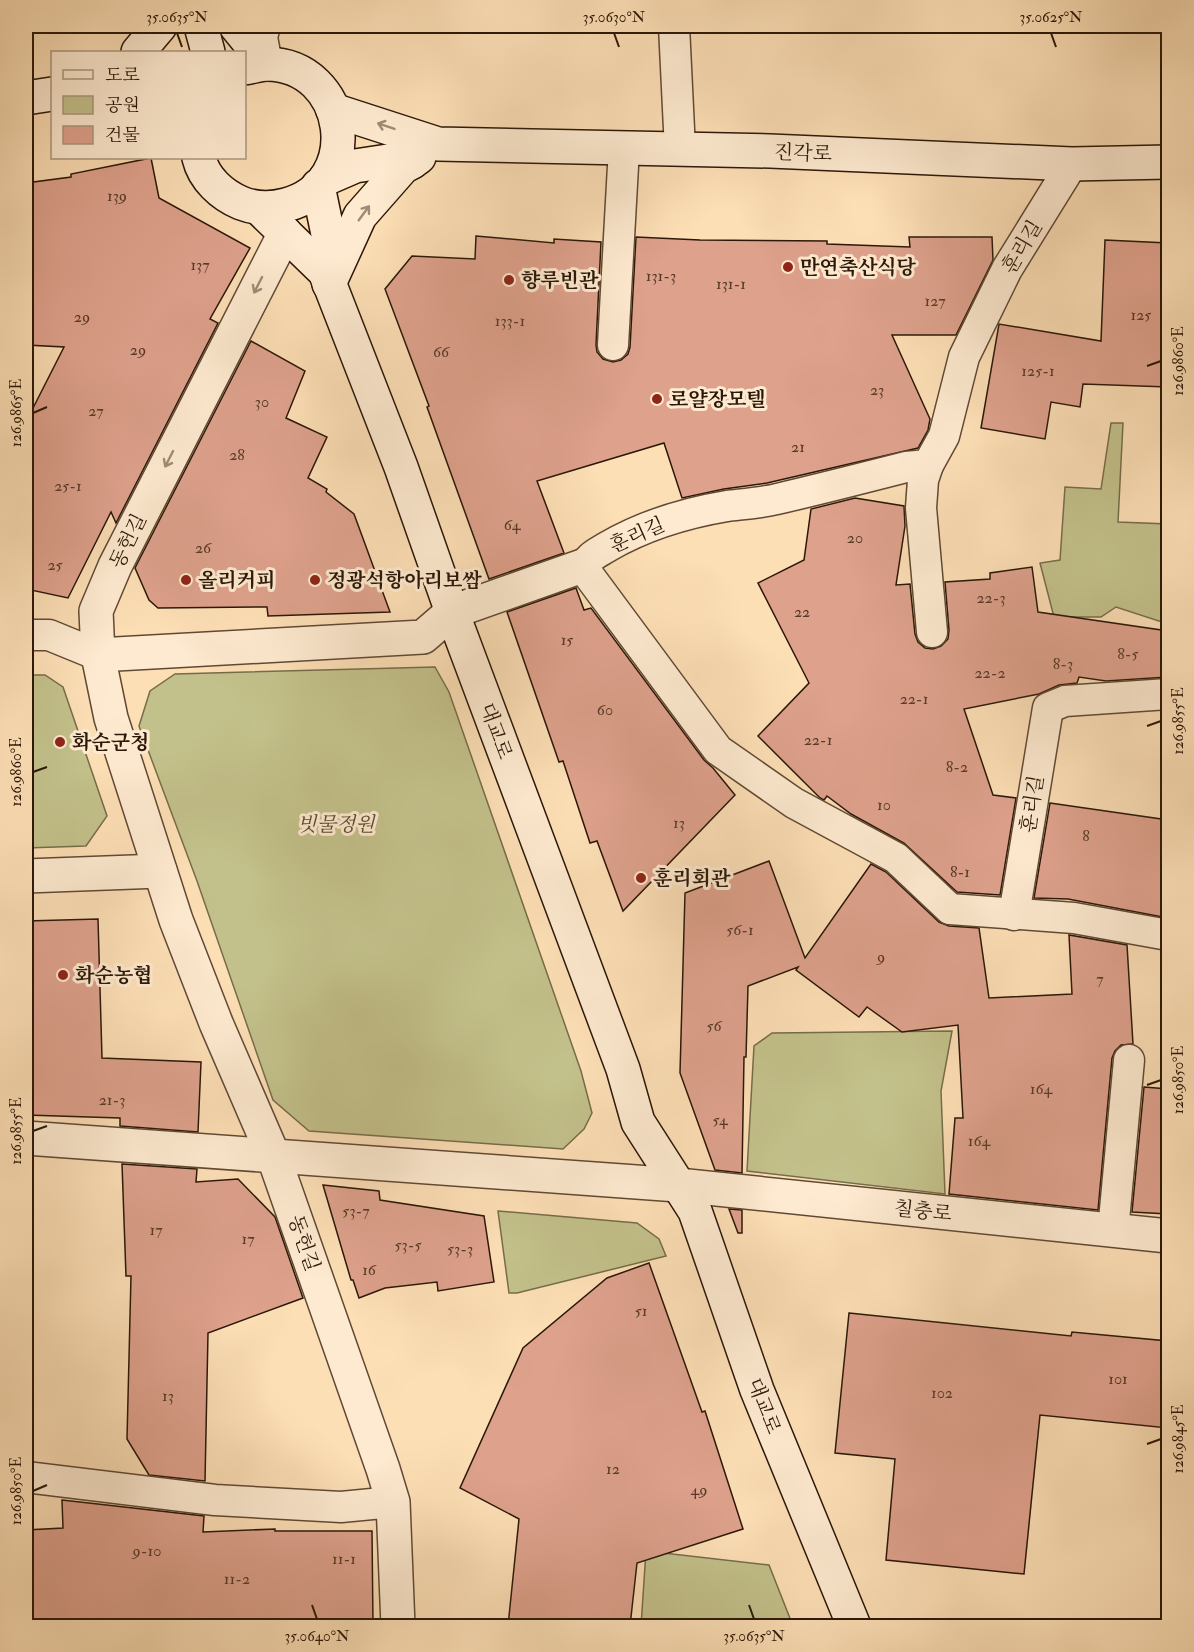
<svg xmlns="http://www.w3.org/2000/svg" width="1194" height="1652" viewBox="0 0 1194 1652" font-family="'IM FELL Double Pica','Noto Serif KR',serif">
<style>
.green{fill:#c3c18b;stroke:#776c4a;stroke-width:1.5}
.building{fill:#dea18c;stroke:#2b1708;stroke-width:1.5}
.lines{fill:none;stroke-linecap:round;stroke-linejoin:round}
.lane-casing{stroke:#604934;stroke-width:33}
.street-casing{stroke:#604934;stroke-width:36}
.secondary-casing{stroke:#2b1708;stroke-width:36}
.lane{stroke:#feead0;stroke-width:30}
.street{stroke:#feead0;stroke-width:33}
.secondary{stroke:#feead0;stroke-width:33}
.oneway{stroke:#9f8b76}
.ticks{fill:none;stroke:#2b1708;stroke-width:2}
.poi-dot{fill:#8f2418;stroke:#feead0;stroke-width:2}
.labels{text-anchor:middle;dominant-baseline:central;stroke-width:6;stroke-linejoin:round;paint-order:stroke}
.number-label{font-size:16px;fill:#583a29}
.street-label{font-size:20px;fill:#2b1708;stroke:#feead0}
.poi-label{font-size:20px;font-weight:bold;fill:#2b1708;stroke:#feead0;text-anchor:start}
.park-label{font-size:20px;font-style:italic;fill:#594a2f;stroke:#feead0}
.neatline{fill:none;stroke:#2b1708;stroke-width:2}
.ticks-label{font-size:15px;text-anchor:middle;fill:#2b1708}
</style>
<rect width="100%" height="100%" fill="#fddfb6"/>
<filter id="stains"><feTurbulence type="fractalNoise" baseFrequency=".00333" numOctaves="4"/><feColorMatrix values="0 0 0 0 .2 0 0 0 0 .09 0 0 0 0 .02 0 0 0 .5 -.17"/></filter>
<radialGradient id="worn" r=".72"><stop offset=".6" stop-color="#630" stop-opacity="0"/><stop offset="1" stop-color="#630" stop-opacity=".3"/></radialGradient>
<g class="green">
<polygon points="1111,423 1123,423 1118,522 1168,524 1168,624 1116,607 1101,617 1054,617 1040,563 1060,560 1065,487 1101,489"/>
<polygon points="435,667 449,692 581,1071 592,1113 584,1129 563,1149 309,1131 273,1100 197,881 139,726 150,691 175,674"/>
<polygon points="26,675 45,675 63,687 107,816 86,846 26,848"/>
<polygon points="952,1031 941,1091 945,1194 747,1171 754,1046 772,1033"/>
<polygon points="498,1211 637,1223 659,1239 666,1256 517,1293 509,1293"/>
<polygon points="646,1551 769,1565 793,1626 641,1626"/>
</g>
<g class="building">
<polygon points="151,158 159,198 250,248 210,319 218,323 116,523 111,512 68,598 26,589 26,422 64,347 26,345 26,183 71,177 71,174"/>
<polygon points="476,236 554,243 554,239 601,242 596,345 597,352 603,359 613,362 621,360 628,354 630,347 636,237 700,240 827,241 827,244 910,247 909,237 992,237 993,260 956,335 892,335 930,419 928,430 918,448 767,483 724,489 682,498 664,443 537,481 564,553 489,579 427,407 429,406 385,289 412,256 475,259"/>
<polygon points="1105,240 1168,243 1168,387 1083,384 1080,407 1051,402 1045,439 981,428 999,324 1101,341"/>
<polygon points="251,341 305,371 286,418 327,437 308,478 327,489 326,492 354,514 390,612 268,616 267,607 158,608 149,600 135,568"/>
<polygon points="855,498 904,506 905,526 896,585 910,584 915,634 918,642 925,648 933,649 941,646 948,639 949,630 945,582 990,579 990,573 1032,567 1038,612 1168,631 1168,677 1106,681 1079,677 1077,683 1059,685 1039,694 964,709 993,795 1016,798 1000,895 957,892 904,843 851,814 827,796 824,800 820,798 758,736 809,683 758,583 804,560 811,509"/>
<polygon points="576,588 584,610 591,608 704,760 713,768 735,795 623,911 597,841 590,843 563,761 559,762 507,612"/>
<polygon points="1050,803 1168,820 1168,918 1068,899 1034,898"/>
<polygon points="769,861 805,958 871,864 886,872 939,922 949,926 979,928 989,998 1072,994 1069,935 1127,945 1133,1044 1121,1045 1115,1051 1112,1058 1098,1210 949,1194 955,1118 963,1118 958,1025 902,1032 867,1007 859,1017 796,970 798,967 748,986 746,1057 744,1057 742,1173 715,1170 680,1073 685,893"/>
<polygon points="98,919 102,1058 201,1062 198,1132 120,1126 120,1118 26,1115 26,921"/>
<polygon points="1144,1087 1168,1089 1168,1214 1132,1212"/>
<polygon points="122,1164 197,1169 196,1182 238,1179 275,1217 303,1298 208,1333 205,1481 149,1475 127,1439 131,1276 126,1276"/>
<polygon points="323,1185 379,1191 380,1200 484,1216 494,1282 438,1291 437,1282 385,1288 359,1298 353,1280 351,1280"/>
<polygon points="729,1209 742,1210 742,1233 738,1233"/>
<polygon points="649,1263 702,1412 705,1411 743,1529 637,1563 630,1626 508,1626 519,1519 460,1488 523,1348 607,1278"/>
<polygon points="849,1313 1071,1336 1072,1332 1168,1341 1168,1428 1040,1415 1024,1574 886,1560 895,1459 835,1453"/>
<polygon points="62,1500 204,1516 203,1532 275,1529 275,1531 372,1531 373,1626 26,1626 26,1530 63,1528"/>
</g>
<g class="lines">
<g class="lane-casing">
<g id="lane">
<polyline points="265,26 262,37 267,64"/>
<polyline points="674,26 680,150"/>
<path d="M1072 164 1007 269 964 357 944 436 928 465 906 467C863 478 820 489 777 499 760 503 744 504 727 506 685 513 643 526 607 547 596 554 583 558 587 573L718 750 794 803 896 858 950 909 1074 918 1168 935"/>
<polyline points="613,345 624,148"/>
<polyline points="928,465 923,480 921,508 932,632"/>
<polyline points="26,635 49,635 98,655"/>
<polyline points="1014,915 1048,708 1065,701 1168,694"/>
<polyline points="1113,1231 1129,1060"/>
<polyline points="26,1477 215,1500 341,1507 393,1502"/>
</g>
</g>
<g class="street-casing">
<g id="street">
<polyline points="285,233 115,566 96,611 98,655 111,718 176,920 216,1023 273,1155 383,1469 393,1502 398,1626"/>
<polyline points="98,655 423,637 452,612 585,565"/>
<polyline points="26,876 160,871"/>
<polyline points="26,1138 678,1185 1168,1236"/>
</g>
</g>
<g class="secondary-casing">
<g id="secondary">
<polyline points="201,26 208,52"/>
<polyline points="236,26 267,64"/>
<polyline points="138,52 160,26"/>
<polyline points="26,98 52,94"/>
<polyline points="333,110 438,144 770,151 1072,164 1168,162"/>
<path d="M199 158C204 179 222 195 241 203 256 209 271 209 286 205 366 184 349 65 267 64 260 64 252 67 244 68"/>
<polyline points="325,179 355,166 388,161 412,162 419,157"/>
<polyline points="318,186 329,239 325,272"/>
<polyline points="259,208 325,272 401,467 452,612 623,1069 638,1122 695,1211 757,1390 854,1626"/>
<polyline points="329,284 360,216 403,167 412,162"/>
</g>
</g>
<use href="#lane" class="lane"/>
<use href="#street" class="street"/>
<use href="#secondary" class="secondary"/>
</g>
<defs><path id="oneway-shaft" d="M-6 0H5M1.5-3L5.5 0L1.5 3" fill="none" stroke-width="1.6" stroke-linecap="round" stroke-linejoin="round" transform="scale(1.5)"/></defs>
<g class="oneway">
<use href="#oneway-shaft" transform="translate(386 126) rotate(-161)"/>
<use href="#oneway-shaft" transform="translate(364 213) rotate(-54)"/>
<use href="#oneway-shaft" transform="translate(258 285) rotate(117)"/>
<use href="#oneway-shaft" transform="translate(169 459) rotate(117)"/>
</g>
<path class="ticks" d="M177 33 182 47M614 33 619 47M1051 33 1056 47M1147 366 1161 361M33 413 47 407M1147 726 1161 721M33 772 47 767M1147 1085 1161 1080M33 1131 47 1126M1147 1444 1161 1439M33 1491 47 1485M312 1605 317 1619M749 1605 754 1619"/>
<g class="poi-dot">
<circle cx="788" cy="267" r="6"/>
<circle cx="509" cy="280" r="6"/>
<circle cx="657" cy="399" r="6"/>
<circle cx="186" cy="580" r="6"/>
<circle cx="315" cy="580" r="6"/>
<circle cx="60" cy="742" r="6"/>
<circle cx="641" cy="878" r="6"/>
<circle cx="63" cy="975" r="6"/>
</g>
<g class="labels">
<g class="number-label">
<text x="117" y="196">139</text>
<text x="200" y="265">137</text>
<text x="661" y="276">131-3</text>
<text x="731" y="284">131-1</text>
<text x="935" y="301">127</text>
<text x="1141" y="315">125</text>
<text x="82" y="317">29</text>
<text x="510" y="321">133-1</text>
<text x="138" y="350">29</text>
<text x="441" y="352">66</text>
<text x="1038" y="371">125-1</text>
<text x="877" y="390">23</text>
<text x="262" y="402">30</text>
<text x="96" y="411">27</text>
<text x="798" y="447">21</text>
<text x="237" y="455">28</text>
<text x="68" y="486">25-1</text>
<text x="512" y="525">64</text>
<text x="855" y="538">20</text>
<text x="203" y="548">26</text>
<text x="55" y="565">25</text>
<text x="991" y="598">22-3</text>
<text x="802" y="612">22</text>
<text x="567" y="640">15</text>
<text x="1128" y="654">8-5</text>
<text x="1063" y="664">8-3</text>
<text x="990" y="673">22-2</text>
<text x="914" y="699">22-1</text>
<text x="605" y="710">60</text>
<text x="818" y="740">22-1</text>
<text x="957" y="767">8-2</text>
<text x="884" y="805">10</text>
<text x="679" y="823">13</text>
<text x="1086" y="836">8</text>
<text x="960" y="872">8-1</text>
<text x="740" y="930">56-1</text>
<text x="881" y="957">9</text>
<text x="1100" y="979">7</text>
<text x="714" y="1026">56</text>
<text x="1041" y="1089">164</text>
<text x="112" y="1100">21-3</text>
<text x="720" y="1120">54</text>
<text x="979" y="1141">164</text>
<text x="356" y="1211">53-7</text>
<text x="156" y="1230">17</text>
<text x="248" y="1239">17</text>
<text x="408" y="1245">53-5</text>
<text x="460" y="1249">53-3</text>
<text x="369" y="1270">16</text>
<text x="641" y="1311">51</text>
<text x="1118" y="1379">101</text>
<text x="942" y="1393">102</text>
<text x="168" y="1396">13</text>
<text x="613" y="1469">12</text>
<text x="699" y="1490">49</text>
<text x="147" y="1551">9-10</text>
<text x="344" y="1559">11-1</text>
<text x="237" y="1579">11-2</text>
</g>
<g class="street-label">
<text transform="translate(803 153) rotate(2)">진각로</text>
<text transform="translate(1022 247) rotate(-59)">훈리길</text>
<text transform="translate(637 535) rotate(-24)">훈리길</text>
<text transform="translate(128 541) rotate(-64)">동헌길</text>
<text transform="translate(496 731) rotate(70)">대교로</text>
<text transform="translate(1032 804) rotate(-81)">훈리길</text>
<text transform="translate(923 1211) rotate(6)">칠충로</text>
<text transform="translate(304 1243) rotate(71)">동헌길</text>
<text transform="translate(764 1406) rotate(69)">대교로</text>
</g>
<g class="poi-label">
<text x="800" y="267">만연축산식당</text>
<text x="521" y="280">향루빈관</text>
<text x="669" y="399">로얄장모텔</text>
<text x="198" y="580">올리커피</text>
<text x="327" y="580">정광석항아리보쌈</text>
<text x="72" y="742">화순군청</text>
<text x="653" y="878">훈리회관</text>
<text x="75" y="975">화순농협</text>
</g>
<g class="park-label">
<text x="336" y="824">빗물정원</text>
</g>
</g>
<rect width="1194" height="1652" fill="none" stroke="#fddfb6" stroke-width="66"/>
<rect x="51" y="51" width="195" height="108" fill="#feead0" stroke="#aa9680" stroke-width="1.5"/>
<rect x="63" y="70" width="30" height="9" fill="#feead0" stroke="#aa9680" stroke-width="1.5"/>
<text x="105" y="81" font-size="18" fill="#2b1708">도로</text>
<rect x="63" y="96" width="30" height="18" fill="#c3c18b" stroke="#aa9680" stroke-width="1.5"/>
<text x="105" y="111" font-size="18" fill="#2b1708">공원</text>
<rect x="63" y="126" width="30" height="18" fill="#dea18c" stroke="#aa9680" stroke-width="1.5"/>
<text x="105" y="141" font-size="18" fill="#2b1708">건물</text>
<rect x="33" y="33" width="1128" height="1586" class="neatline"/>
<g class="ticks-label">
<text x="177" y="22">35.0635°N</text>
<text x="614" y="22">35.0630°N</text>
<text x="1051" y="22">35.0625°N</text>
<text transform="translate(1178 361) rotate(-90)" y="5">126.9860°E</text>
<text transform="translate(16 413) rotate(-90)" y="5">126.9865°E</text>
<text transform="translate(1178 721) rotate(-90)" y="5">126.9855°E</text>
<text transform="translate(16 772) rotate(-90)" y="5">126.9860°E</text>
<text transform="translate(1178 1080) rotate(-90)" y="5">126.9850°E</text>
<text transform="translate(16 1131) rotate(-90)" y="5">126.9855°E</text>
<text transform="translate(1178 1439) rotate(-90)" y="5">126.9845°E</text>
<text transform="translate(16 1491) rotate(-90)" y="5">126.9850°E</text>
<text x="317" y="1641">35.0640°N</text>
<text x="754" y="1641">35.0635°N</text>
</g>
<rect width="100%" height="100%" filter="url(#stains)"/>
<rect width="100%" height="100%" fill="url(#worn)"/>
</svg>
